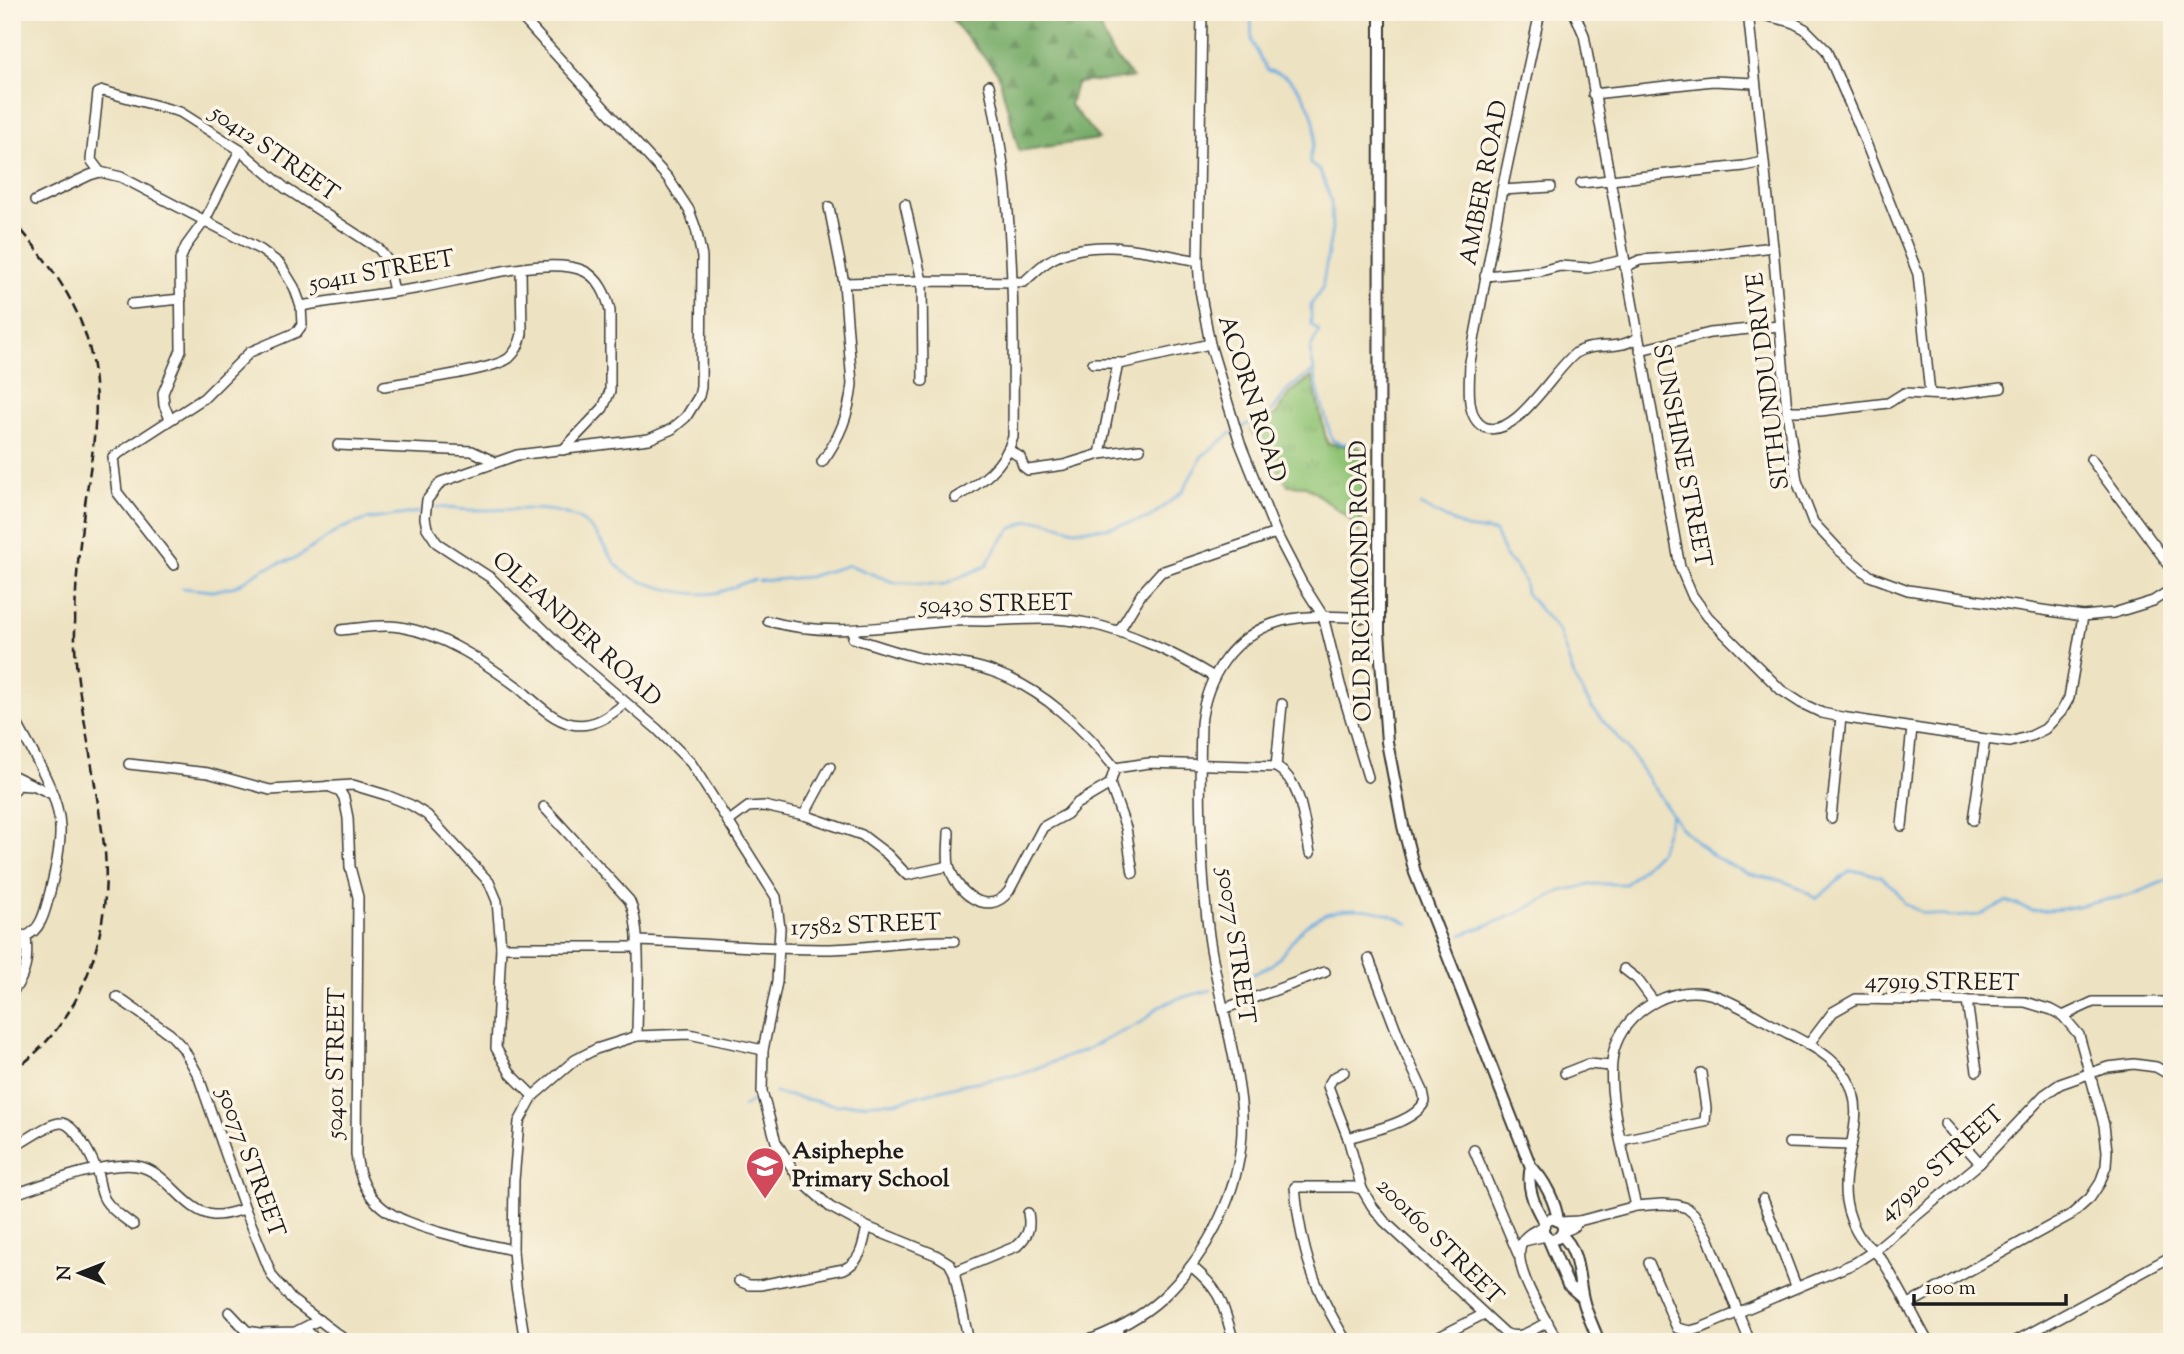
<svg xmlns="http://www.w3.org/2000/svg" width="2184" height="1354" viewBox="0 0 2184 1354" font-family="'Sorts Mill Goudy',serif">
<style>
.grass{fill:url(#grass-tufts);stroke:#567048;stroke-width:2}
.forest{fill:url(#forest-firs);stroke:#486341;stroke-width:2}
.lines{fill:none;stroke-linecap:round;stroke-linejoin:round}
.stream{stroke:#6eaee2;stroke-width:2.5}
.minor-casing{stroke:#3b3a35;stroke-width:12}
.tertiary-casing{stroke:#3b3a35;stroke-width:14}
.minor{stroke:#fff;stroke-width:9}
.tertiary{stroke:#fff;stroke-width:10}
.rail{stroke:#1c1c1c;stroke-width:2.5;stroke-dasharray:10 5;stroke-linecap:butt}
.labels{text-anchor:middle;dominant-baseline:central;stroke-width:7;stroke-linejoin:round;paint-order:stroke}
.street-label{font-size:24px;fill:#1c1c1c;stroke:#fcf5e5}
.poi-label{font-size:24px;font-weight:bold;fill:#1c1c1c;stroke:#fcf5e5;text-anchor:start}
</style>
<defs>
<pattern id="grass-tufts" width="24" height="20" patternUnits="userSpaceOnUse" patternTransform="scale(1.75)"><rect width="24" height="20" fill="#90c475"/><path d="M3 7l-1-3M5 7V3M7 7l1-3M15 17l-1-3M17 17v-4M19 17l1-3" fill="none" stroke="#7ca865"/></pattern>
<pattern id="forest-firs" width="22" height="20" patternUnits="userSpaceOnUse" patternTransform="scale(1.75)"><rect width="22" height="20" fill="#74aa66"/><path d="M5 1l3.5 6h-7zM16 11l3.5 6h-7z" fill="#5e8a53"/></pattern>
</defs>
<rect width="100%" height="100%" fill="#fcf5e5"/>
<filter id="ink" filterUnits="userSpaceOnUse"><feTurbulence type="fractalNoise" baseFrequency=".0143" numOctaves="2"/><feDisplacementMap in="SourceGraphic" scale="14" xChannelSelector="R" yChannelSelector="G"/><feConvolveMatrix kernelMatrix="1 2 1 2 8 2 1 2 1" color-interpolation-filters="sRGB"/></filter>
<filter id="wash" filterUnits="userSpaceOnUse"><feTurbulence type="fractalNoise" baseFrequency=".00686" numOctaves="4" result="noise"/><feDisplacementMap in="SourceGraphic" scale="28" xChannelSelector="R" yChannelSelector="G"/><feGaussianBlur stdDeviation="1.57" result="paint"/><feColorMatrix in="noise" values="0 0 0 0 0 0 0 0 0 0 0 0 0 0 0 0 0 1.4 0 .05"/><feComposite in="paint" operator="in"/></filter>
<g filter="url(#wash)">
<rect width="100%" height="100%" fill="#ede2c1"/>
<polygon class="grass" points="1312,377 1327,443 1360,448 1364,504 1359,534 1349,518 1306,486 1288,485 1251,430 1276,414 1291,392"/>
<polygon class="forest" points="961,12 1085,12 1095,14 1111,52 1133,78 1076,83 1070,105 1099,139 1019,151 998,73 952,20"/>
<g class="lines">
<g class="stream">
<path d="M1251 12 1252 42 1267 70C1273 72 1283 74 1288 78 1304 91 1320 121 1314 143 1312 151 1309 154 1310 164L1320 171 1331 200 1332 229 1322 289 1311 305V324L1319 331 1310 350 1318 390 1332 440 1343 444 1361 443"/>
<polyline points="1239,429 1273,410 1289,388 1314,371"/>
<polyline points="1420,505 1466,528 1495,532 1506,558 1517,568 1524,581 1526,593 1559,632 1575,679 1592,708 1627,748 1680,827 1713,856 1748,874 1783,881 1802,889 1816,899 1850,871 1865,872 1881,877 1894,888 1905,904 1923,913 1952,917 1980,915 2007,901 2033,911 2062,909 2131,895 2172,878"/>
<path d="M437 507C449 508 461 510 474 510 508 511 547 503 579 519 597 528 606 554 620 568 636 585 692 597 715 593 731 590 740 582 755 580"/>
<polyline points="759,581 808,577 849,565 893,582 942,585 986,566 997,546 1011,529 1029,521 1046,521 1074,530 1106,528 1149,518 1182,492 1202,456 1233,432"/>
<polyline points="182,588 213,591 236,586 265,568 296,558 340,529 365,520 419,512"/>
<polyline points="1461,935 1514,915 1561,891 1595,884 1626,884 1660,851 1671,816"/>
<path d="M1242 979C1251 975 1262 971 1271 965 1286 954 1293 935 1307 925 1336 902 1379 906 1409 924"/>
<polyline points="775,1093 836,1105 895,1102 964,1084 1021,1074 1085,1050 1142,1022 1157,1008 1176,999 1211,990"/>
<polyline points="743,1107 755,1100"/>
</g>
</g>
</g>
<g filter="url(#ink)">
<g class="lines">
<g class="minor-casing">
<g id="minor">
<polyline points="517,12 668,178 689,210 696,229 702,257 701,387 699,396 686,417 672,429 649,439 517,455 441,482 427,500 425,518 427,528 437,543 491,578 570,655 657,729 691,763 776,897 780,928 777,982 763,1050 762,1092 776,1142 799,1179 830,1207 867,1227 936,1255 949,1263 954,1272 969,1342"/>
<polyline points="1202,12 1198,261 1200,290 1210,344 1240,443 1276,533 1302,583 1323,616 1340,684 1368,777"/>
<path d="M1540 12 1502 190 1470 362C1470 380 1464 417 1484 427 1515 441 1554 369 1576 353 1590 344 1607 348 1623 344 1628 343 1633 340 1638 338"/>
<polyline points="1574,12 1584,35 1680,567 1692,595 1708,617 1781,690 1801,703 1822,713 1841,717 1985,739 2010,742 2031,736 2045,729 2061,712 2069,698 2083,616"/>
<polyline points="1748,12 1773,247 1787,411 1797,481 1813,522 1839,550 1870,576 1908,590 2083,616 2114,613 2153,601 2172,589"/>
<polyline points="1751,12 1792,22 1805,29 1826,50 1858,123 1918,274 1930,394"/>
<polyline points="1593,94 1713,81 1755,83"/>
<polyline points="100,172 91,160 98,93 103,91 180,112 240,150 285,188 379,249 387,260 394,291"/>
<polyline points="1581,183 1744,166 1763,162"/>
<polyline points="1502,190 1551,187"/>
<polyline points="35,201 90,175 100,172 121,177 261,250 280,264 294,287 301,306 302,325 297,332 250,352 204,398 113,457 117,492 174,565"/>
<polyline points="905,204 922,281 923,381"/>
<polyline points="1625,267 1640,260 1698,256 1773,247"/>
<polyline points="1485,276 1541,271 1560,266 1588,268 1624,260"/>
<path d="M844 283 922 281 1024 282C1032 275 1040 266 1049 261 1092 234 1153 253 1198 261"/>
<polyline points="131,304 181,299"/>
<path d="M301 306C339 299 376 295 414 289 454 283 548 254 584 271 599 278 607 296 610 311V391L603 408 563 450"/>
<polyline points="1640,350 1710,333 1779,326"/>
<polyline points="1093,363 1124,363 1210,344"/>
<path d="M384 386C409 381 492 371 509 358 516 352 520 343 522 334L521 269"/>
<polyline points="1787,411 1820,411 1888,403 1904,393 1946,395 2001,388"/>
<polyline points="170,419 164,405 163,393 181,350 180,260 186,246 205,220 240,150"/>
<polyline points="338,445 472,451 495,462"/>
<polyline points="1009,450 1020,457 1023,466 1028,470 1064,465 1100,454 1140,449"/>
<polyline points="1100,454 1118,363"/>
<polyline points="2091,459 2172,569"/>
<path d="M822 462C840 437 849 415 852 384L844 283 829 207"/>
<path d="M955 498C981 483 1004 467 1013 437 1014 320 1015 199 989 85"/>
<path d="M768 621C824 637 882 627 938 622 954 620 970 621 986 621 1019 620 1054 616 1087 623 1128 631 1178 655 1214 677"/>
<path d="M341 630C359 628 381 624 400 627 444 634 484 662 519 688 534 701 552 720 572 724 593 728 610 716 625 703"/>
<path d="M855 630 853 638C875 645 898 653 920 658 945 662 970 663 994 672 1042 689 1085 729 1115 768"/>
<polyline points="1119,631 1142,593 1161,572 1276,533"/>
<path d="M12 714C28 746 59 791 60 827 61 849 54 875 49 896 45 911 41 930 26 936"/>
<polyline points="129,764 208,773 270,790 353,785 386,795 411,805 427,815 489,882 497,901 501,947 496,1048 511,1074 533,1096"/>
<polyline points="1276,767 1282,704"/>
<path d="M1115 768 1149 763 1276 767C1303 782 1304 825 1310 853"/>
<polyline points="12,775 52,794"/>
<polyline points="1110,784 1126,828 1133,873"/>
<path d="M328 786 340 791 344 798 348 818 350 867 358 897 356 1154C362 1207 394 1219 439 1232 464 1239 488 1245 513 1250"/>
<polyline points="12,794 18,785 30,786"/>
<path d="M544 807 629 900C643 926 637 1003 637 1036"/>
<polyline points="804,815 830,767"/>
<polyline points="1831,818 1841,717"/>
<polyline points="1973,820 1985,739"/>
<polyline points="728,822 748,807 764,806 804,815 862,835 887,854 907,875 949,866"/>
<polyline points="1902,826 1912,728"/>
<path d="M949 832C949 842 947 855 949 865 955 892 988 919 1009 891L1043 827 1067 814 1076 804 1110 784 1115 768"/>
<polyline points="12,933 26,936"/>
<path d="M637 941C702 943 766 950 831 949 872 948 913 940 954 941"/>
<polyline points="501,947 637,947"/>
<polyline points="1624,969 1637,979 1654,1002"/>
<path d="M12 992C27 975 28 958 26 936"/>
<polyline points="117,997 170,1034 183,1048 198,1075 245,1209 272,1276 291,1299 348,1342"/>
<polyline points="1967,1001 1977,1071"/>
<polyline points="1223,1009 1325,972"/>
<polyline points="2063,1016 2093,1002 2172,1002"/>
<polyline points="1808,1045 1833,1012 1856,999 2025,1002 2052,1010 2063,1016 2079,1035 2104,1125 2107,1151 2106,1166 2100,1183 2090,1198 2072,1214 1907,1305"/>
<polyline points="1344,1072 1333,1078 1328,1086 1348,1138 1362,1189"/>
<polyline points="1565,1073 1588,1064 1611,1066"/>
<polyline points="1945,1124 1980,1163"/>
<path d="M1348 1138C1369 1131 1415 1123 1425 1101L1423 1091 1403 1048 1369 959"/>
<polyline points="1622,1140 1705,1122 1706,1108 1701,1073"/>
<polyline points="1789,1143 1851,1145"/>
<path d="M12 1147C26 1142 47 1123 61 1123 74 1123 92 1157 96 1169 100 1179 99 1190 105 1200 112 1211 123 1217 133 1225"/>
<polyline points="1474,1150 1518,1254"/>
<path d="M12 1195C44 1184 104 1161 137 1166 168 1171 183 1211 213 1215 224 1216 235 1211 245 1209"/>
<polyline points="1763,1199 1796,1286"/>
<path d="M1636 1206C1627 1166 1601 1082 1616 1044 1630 1007 1678 982 1716 996 1738 1004 1758 1017 1778 1028 1802 1041 1831 1053 1846 1077 1871 1117 1839 1158 1846 1201 1848 1214 1854 1230 1862 1240 1870 1248 1878 1253 1884 1263 1900 1288 1913 1315 1928 1342"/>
<polyline points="1560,1222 1579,1221 1636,1206 1662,1204 1677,1205 1687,1208 1694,1214 1708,1237 1750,1342"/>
<path d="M1544 1226C1536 1230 1526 1234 1522 1242 1510 1267 1546 1318 1558 1342"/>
<polyline points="1562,1232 1572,1228 1579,1221"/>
<polyline points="1524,1241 1546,1236"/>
<polyline points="1649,1263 1677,1328 1690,1331 1701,1328 1855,1263 1875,1250 1980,1163 2044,1095 2060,1084 2108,1067 2134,1064 2156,1067 2172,1076"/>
<path d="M1191 1266C1224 1293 1222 1304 1234 1342"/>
<path d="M954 1272 1017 1246C1028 1236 1031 1228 1028 1213"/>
<path d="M739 1281 749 1285H760L844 1269C862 1261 863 1244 867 1227"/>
<polyline points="229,1312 247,1331 259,1333 295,1332 319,1320"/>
<polyline points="1118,1328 1121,1342"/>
<polyline points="305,1329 319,1342"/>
<polyline points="525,1342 516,1286 513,1250 514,1180 519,1122 533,1096 575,1060 596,1049 637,1036 689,1034 763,1050"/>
<path d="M1084 1342C1112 1332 1140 1318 1162 1298 1214 1249 1249 1174 1241 1103 1235 1047 1217 992 1209 936 1200 866 1199 795 1201 724 1206 677 1233 634 1282 621 1313 613 1347 617 1379 619"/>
<path d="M1347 1342C1313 1287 1301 1251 1295 1187H1353L1362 1189 1372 1206 1384 1221 1505 1333C1520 1341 1533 1329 1548 1322"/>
<polyline points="1429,1342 1484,1314"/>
<polyline points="2014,1342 2172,1256"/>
</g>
</g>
<g class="tertiary-casing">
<g id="tertiary">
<path d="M1380 12 1379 632 1387 742 1403 826 1415 873 1531 1167C1544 1179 1556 1203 1558 1221"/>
<path d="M1531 1167C1526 1186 1534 1206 1545 1223"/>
<circle cx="1553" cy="1229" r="10"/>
<path d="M1561 1235C1579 1249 1578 1278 1583 1299 1586 1313 1594 1328 1599 1342"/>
<polyline points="1548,1238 1568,1285 1582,1297"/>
</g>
</g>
<use href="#minor" class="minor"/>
<use href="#tertiary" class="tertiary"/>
<path class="rail" d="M12 219C47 260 83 306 92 361 103 419 87 478 81 535 77 567 75 599 75 631 74 668 82 705 88 742 94 778 100 815 105 852 111 936 83 1022 12 1072"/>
</g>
</g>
<defs>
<g id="school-pin" transform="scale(2.0125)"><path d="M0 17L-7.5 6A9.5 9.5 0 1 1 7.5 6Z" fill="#d1495b" stroke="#fcf5e5"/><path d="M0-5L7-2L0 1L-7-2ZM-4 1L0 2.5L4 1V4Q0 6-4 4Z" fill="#fff"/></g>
</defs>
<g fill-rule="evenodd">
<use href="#school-pin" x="765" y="1166"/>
</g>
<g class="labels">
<g class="street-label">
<text transform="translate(274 154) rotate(35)">50412 STREET</text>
<text transform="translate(1485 183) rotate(-79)">AMBER ROAD</text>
<text transform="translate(382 272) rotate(-10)">50411 STREET</text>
<text transform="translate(1769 381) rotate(-97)">SITHUNDU DRIVE</text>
<text transform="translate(1251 399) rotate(72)">ACORN ROAD</text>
<text transform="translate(1681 456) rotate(79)">SUNSHINE STREET</text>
<text transform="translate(1362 581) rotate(-91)">OLD RICHMOND ROAD</text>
<text transform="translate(996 605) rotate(-1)">50430 STREET</text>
<text transform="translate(576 630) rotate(42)">OLEANDER ROAD</text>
<text transform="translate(866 926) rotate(-2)">17582 STREET</text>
<text transform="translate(1235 946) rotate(82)">50077 STREET</text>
<text transform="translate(1942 983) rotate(1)">47919 STREET</text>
<text transform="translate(337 1063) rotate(-89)">50401 STREET</text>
<text transform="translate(250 1163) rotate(70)">50077 STREET</text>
<text transform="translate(1942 1164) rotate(-42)">47920 STREET</text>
<text transform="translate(1439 1242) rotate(45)">200160 STREET</text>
</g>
<g class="poi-label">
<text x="792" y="1152">Asiphephe<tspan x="792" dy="28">Primary School</tspan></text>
</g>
</g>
<rect width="2184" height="1354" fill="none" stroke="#fcf5e5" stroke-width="42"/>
<g transform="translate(80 1273) rotate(270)" stroke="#fcf5e5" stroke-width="5" paint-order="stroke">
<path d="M0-5L12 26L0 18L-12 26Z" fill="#1c1c1c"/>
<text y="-10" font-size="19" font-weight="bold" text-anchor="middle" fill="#1c1c1c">N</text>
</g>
<path d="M1914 1294v10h152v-10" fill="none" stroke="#1c1c1c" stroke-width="3.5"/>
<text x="1925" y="1294" font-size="21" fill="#1c1c1c" stroke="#fcf5e5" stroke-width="5" paint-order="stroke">100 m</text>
</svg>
